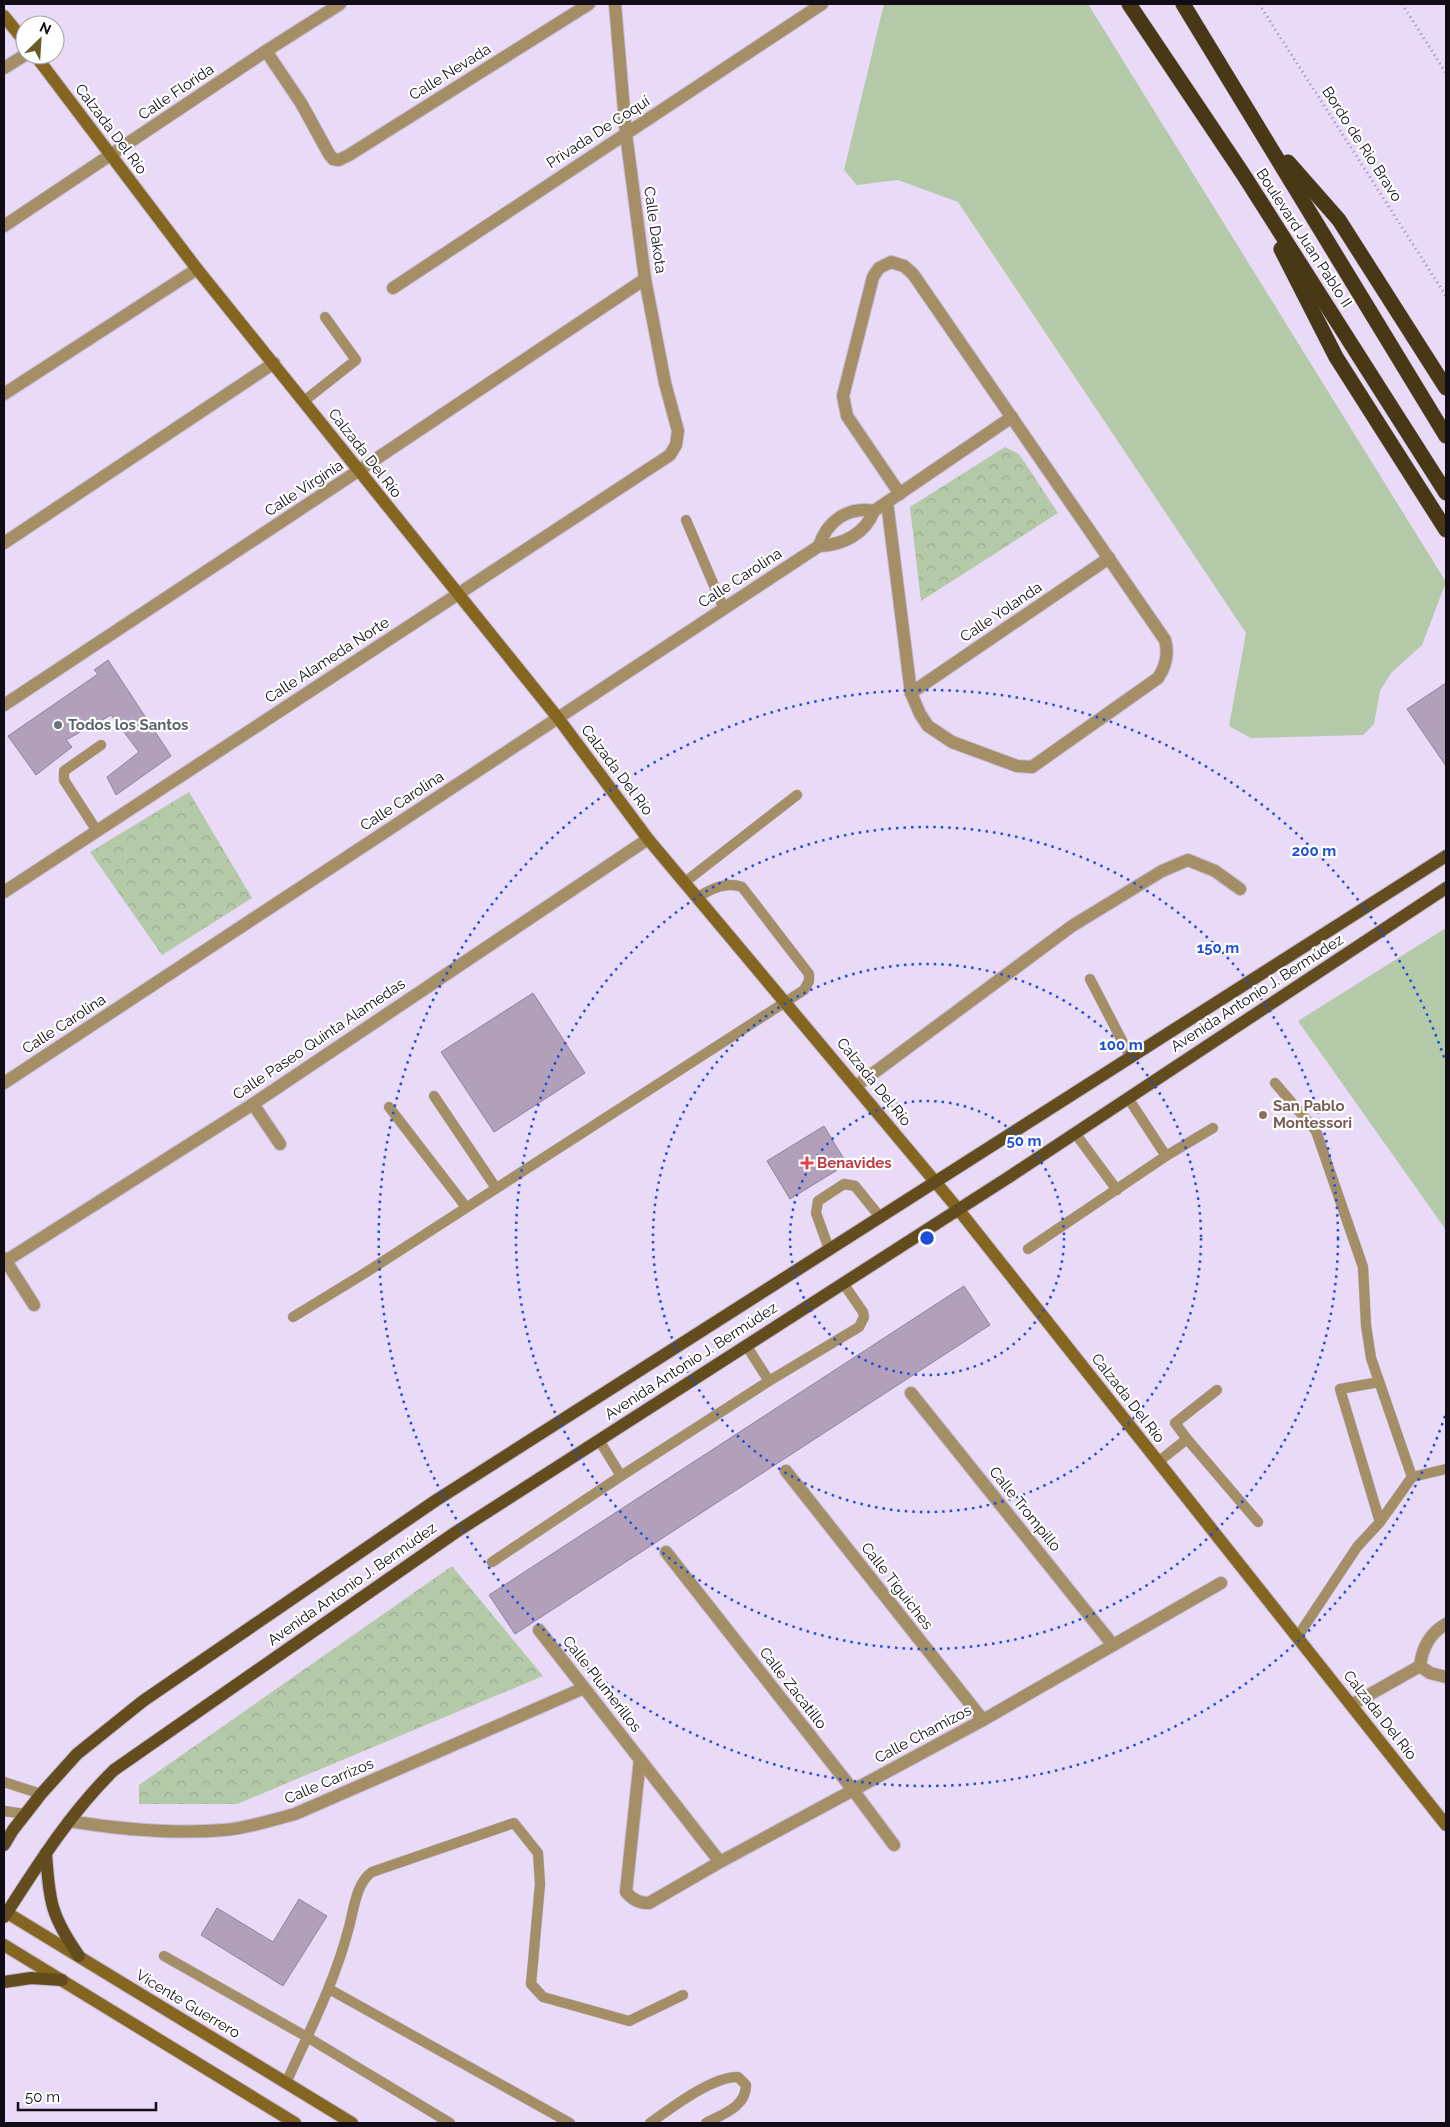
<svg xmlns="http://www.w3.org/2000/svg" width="1450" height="2127" viewBox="0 0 1450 2127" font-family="Raleway,sans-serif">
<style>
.grass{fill:#b3c9a7}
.park{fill:url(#park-crowns)}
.building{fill:#b2a0bb;stroke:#92819b}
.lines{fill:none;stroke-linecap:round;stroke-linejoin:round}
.lane-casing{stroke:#c6b9d4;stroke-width:11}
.street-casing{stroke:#c6b9d4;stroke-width:14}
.secondary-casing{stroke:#c6b9d4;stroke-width:14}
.primary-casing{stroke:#c6b9d4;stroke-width:14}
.highway-casing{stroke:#c6b9d4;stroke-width:16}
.path{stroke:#978ca2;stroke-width:3;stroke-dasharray:1 4;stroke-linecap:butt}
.lane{stroke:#a48e65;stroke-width:10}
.street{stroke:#a48e65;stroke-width:12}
.secondary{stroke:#856621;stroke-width:12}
.primary{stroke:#634d1e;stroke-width:12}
.highway{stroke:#483815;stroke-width:15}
.ring{fill:none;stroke:#1d4ed8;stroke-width:2.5;stroke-dasharray:2.5 5}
.worship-dot{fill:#6b7280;stroke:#fff;stroke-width:2}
.education-dot{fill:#8d6e63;stroke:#fff;stroke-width:2}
.health-dot{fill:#e0444e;stroke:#fff;stroke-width:2}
.labels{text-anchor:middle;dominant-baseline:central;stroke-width:4.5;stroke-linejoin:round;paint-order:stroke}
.street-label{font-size:15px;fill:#110c16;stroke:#fff}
.worship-label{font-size:15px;font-weight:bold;fill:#5b616d;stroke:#fff;text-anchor:start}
.education-label{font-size:15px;font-weight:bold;fill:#785e54;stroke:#fff;text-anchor:start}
.health-label{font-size:15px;font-weight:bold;fill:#be3a42;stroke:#fff;text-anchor:start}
.centre{fill:#1d4ed8;stroke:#fff;stroke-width:2.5}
.ring-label{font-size:15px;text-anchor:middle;font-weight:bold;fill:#1d4ed8;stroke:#fff;stroke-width:4.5;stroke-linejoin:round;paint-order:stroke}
</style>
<defs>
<pattern id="park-crowns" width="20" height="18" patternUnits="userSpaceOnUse" patternTransform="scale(1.25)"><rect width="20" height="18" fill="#b3c9a7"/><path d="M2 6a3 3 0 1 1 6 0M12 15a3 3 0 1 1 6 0" fill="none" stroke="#99ab8f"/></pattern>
</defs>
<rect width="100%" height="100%" fill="#e9daf8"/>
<g class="grass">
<polygon points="884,4 1088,4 1446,582 1422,645 1391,673 1380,691 1374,724 1363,735 1251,738 1229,726 1246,633 958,202 898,180 857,185 844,170"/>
<polygon points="1446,928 1446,1230 1298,1021"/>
</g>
<g class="park">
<polygon points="1005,447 1019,454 1058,513 921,601 910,507"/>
<polygon points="189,792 252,898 162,955 90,852"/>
<polygon points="452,1566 543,1676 237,1804 139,1804 139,1785"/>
</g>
<g class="building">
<polygon points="108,660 171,756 116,795 107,777 139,752 111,715 66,740 72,747 36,775 8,736 98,674 94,670"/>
<polygon points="1446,683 1446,766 1407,709"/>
<polygon points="533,993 585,1073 494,1132 441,1052"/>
<polygon points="824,1126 847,1164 790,1199 767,1161"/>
<polygon points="964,1286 990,1325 515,1634 489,1595"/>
<polygon points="299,1899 327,1916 283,1986 201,1935 217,1908 273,1942"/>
</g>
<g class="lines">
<g class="lane-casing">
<g id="lane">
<polyline points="304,401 356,360 325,317"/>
<polyline points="686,520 724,609"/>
<polyline points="97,831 64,780 64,771 101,745"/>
<polyline points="685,882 797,795"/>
<polyline points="1090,979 1131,1058"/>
<polyline points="1275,1083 1316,1131 1363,1267 1366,1325 1371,1358 1412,1477 1380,1522 1357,1547 1298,1636"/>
<polyline points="434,1096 496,1188"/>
<polyline points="1128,1098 1166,1156"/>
<polyline points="389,1107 466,1207"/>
<polyline points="1075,1133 1117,1190"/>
<polyline points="829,1249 816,1213 818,1201 844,1184 855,1186 880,1217"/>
<polyline points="1028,1249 1166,1156 1213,1128"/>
<path d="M293 1317 365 1273 804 990 809 981V974L742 887C726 881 711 889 698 897"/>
<polyline points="746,1345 769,1381"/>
<polyline points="1379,1382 1340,1389 1380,1522"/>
<polyline points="1187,1439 1175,1423 1217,1390"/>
<polyline points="599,1440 621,1476 769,1381 859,1327 864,1317 863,1312 843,1283"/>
<polyline points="1158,1462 1187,1439 1258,1522"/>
<polyline points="1412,1477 1446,1469"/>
<polyline points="492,1562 621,1476"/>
<polyline points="4,1782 41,1794"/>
<polyline points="4,1811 25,1814"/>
<polyline points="164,1956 307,2037 450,2123"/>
<polyline points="329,1989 570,2123"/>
<path d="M286 2083C309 2032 335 1982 349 1927 354 1909 356 1883 372 1872L514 1823 538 1853 540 1884 531 1984 543 1997 629 2021 683 1995"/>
<path d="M650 2123C671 2108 713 2076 738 2077L746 2085C746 2107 723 2114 706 2123"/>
</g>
</g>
<g class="street-casing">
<g id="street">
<polyline points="266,51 301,103 329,154 333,159 339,160 349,155 589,4"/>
<polyline points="4,68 25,55"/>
<polyline points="4,226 266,51 340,4"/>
<polyline points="393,288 822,4"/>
<polyline points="4,394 197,269"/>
<path d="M887 502 911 693 920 714 928 726 952 742 1017 766 1032 767 1158 678C1166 666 1169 654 1165 640L913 274 904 266 891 262 879 268 873 277 843 396 847 416 900 494"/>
<polyline points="4,543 274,363"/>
<path d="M819 546C827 521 848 506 874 511"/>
<polyline points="911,693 1109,558"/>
<polyline points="4,705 358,471 645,279"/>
<polyline points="4,892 670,455 676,445 678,431 665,383 645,279 626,134 615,4"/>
<path d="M4 1083 819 546C843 545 865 534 874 511L1012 417"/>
<polyline points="856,1086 1072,926 1162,871 1188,860 1215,871 1240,889"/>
<polyline points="253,1104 280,1144"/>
<polyline points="4,1258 34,1305"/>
<polyline points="4,1262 253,1104 648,839"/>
<polyline points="911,1393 1113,1645"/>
<polyline points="786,1471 983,1720"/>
<polyline points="666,1552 853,1790 894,1845"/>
<polyline points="539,1630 720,1862"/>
<path d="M1420 1666C1422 1649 1430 1633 1446 1624"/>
<polyline points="1420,1666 1430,1673 1446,1677"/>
<polyline points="1351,1705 1420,1666"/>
<path d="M640 1759 626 1892C633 1900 639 1903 649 1903L720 1862 983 1720 1221 1583"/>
<path d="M69 1821C118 1829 175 1834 224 1830 248 1828 272 1820 295 1814L584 1688"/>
</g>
</g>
<g class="secondary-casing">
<g id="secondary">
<polyline points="4,16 25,42"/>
<polyline points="35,55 197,269 558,718 648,839 958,1209 1446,1825"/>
<polyline points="4,1911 352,2123"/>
<polyline points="4,1945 295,2123"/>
</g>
</g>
<g class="primary-casing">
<g id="primary">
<polyline points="4,1845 13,1830 41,1794 77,1754 143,1701 435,1501 1446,856"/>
<path d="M46 1853C49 1901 51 1916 79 1956"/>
<path d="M4 1917C37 1866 70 1813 114 1770L456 1532 1009 1177 1446 888"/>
<polyline points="4,1982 31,1978 62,1980"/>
</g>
</g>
<g class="highway-casing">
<g id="highway">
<polyline points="1129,4 1243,174 1446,493"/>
<polyline points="1183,4 1446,436"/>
<polyline points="1288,162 1339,220 1446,388"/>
<polyline points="1281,249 1336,357 1446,530"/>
</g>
</g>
<g class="path">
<polyline points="1259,4 1446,296"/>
<polyline points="1402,4 1446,73"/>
</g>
<use href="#lane" class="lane"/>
<use href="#street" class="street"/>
<use href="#secondary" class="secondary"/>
<use href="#primary" class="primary"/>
<use href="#highway" class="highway"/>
</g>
<g class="ring">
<circle cx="927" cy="1238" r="137"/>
<circle cx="927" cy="1238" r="274"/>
<circle cx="927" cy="1238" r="411"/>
<path d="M1445 1416A548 548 0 1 1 1445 1060"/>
</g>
<circle class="worship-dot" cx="58" cy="725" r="5"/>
<circle class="education-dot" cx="1263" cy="1115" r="5"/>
<path class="health-dot" d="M804.5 1155.5h5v5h5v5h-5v5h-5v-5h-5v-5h5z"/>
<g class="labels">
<g class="street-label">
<text transform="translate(450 72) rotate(-32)">Calle Nevada</text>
<text transform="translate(176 92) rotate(-34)">Calle Florida</text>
<text transform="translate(111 129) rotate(53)">Calzada Del Río</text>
<text transform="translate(598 132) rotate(-33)">Privada De Coquí</text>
<text transform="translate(1362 144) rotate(57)">Bordo de Rio Bravo</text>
<text transform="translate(655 230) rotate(82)">Calle Dakota</text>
<text transform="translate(1304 238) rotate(57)">Boulevard Juan Pablo II</text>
<text transform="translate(365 453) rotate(52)">Calzada Del Río</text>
<text transform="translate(304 488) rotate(-33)">Calle Virginia</text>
<text transform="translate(740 578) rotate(-33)">Calle Carolina</text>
<text transform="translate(1001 612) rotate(-34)">Calle Yolanda</text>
<text transform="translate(327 660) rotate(-33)">Calle Alameda Norte</text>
<text transform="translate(617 770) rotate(53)">Calzada Del Río</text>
<text transform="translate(402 801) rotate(-33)">Calle Carolina</text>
<text transform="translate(1257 993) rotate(-33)">Avenida Antonio J. Bermúdez</text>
<text transform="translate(64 1024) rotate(-33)">Calle Carolina</text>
<text transform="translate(319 1039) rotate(-34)">Calle Paseo Quinta Alamedas</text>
<text transform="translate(874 1082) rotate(51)">Calzada Del Río</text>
<text transform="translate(691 1361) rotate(-33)">Avenida Antonio J. Bermúdez</text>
<text transform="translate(1128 1398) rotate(52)">Calzada Del Río</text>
<text transform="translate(1025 1509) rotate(51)">Calle Trompillo</text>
<text transform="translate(352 1584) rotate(-35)">Avenida Antonio J. Bermúdez</text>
<text transform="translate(897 1586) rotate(52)">Calle Tiguiches</text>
<text transform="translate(602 1684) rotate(52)">Calle Plumerillos</text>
<text transform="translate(793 1688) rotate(52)">Calle Zacatillo</text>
<text transform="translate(1380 1715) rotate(52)">Calzada Del Río</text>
<text transform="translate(923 1734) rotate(-28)">Calle Chamizos</text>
<text transform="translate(329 1781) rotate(-23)">Calle Carrizos</text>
<text transform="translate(188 2004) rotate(31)">Vicente Guerrero</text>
</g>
<g class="worship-label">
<text x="68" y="725">Todos los Santos</text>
</g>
<g class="education-label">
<text x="1273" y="1106">San Pablo<tspan x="1273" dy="17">Montessori</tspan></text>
</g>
<g class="health-label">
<text x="817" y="1163">Benavides</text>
</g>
</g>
<circle cx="927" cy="1238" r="8" class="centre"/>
<g class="ring-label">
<text x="1314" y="856">200 m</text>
<text x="1218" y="953">150 m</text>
<text x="1121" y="1050">100 m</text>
<text x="1024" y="1146">50 m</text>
</g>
<rect width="1450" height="2127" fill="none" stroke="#110c16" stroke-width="10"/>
<g transform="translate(40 40) rotate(25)"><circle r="24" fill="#ffffff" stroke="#a09ea2"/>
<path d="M0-4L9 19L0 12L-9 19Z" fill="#665d29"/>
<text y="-8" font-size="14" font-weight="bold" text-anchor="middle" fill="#110c16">N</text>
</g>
<path d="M18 2102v8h138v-8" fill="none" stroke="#110c16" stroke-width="2.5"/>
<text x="25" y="2102" font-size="15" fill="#110c16" stroke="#ffffff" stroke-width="4" paint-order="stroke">50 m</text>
</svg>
